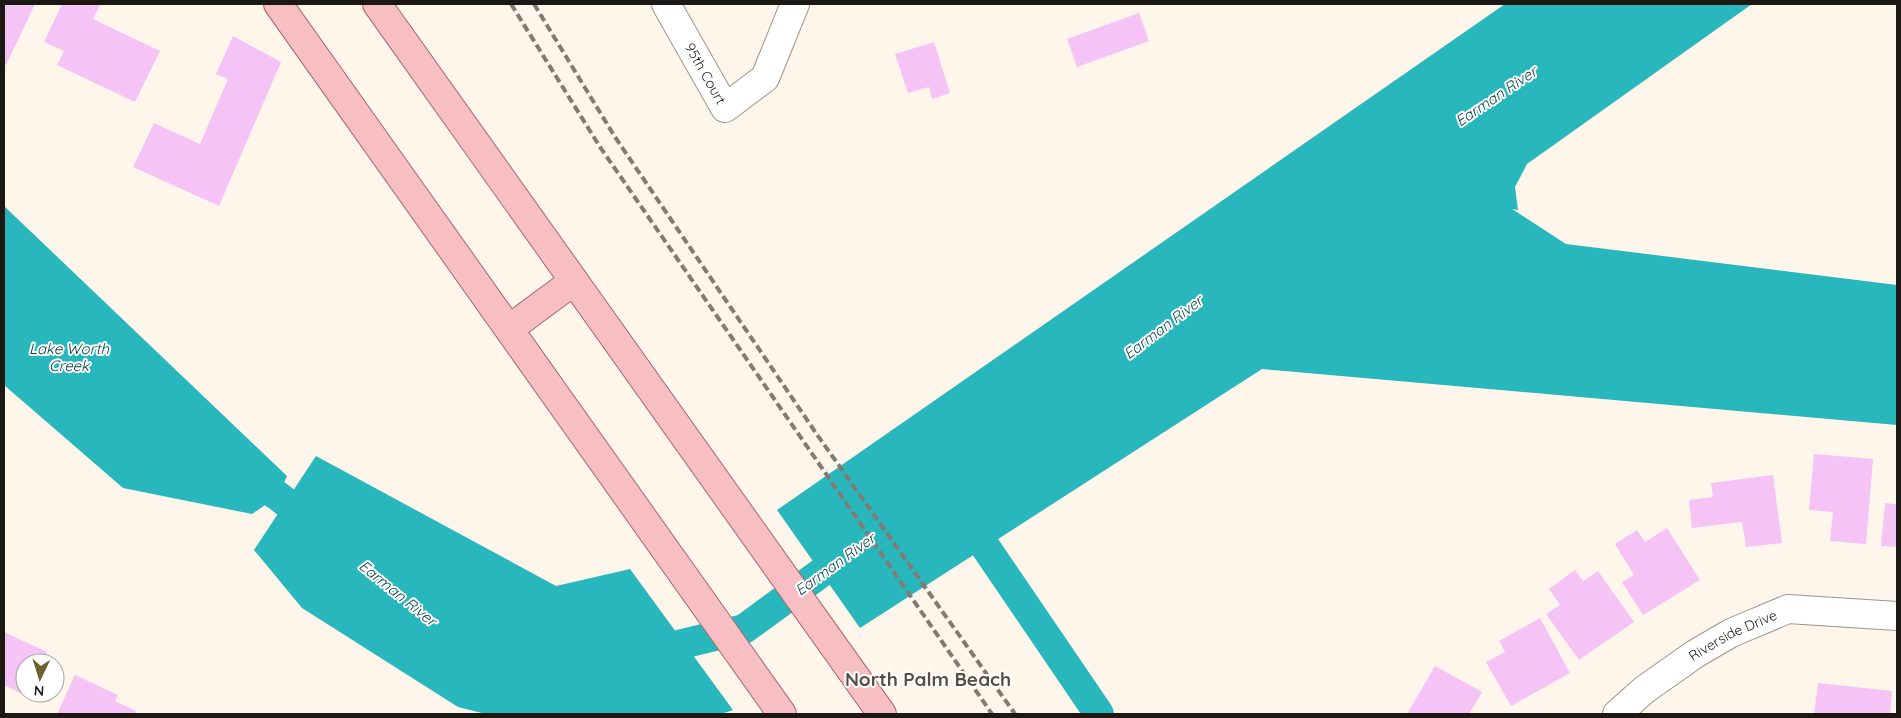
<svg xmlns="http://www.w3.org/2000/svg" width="1901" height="718" viewBox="0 0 1901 718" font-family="Quicksand,sans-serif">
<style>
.water{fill:#28b7bc}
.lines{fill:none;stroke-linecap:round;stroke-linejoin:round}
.canal{stroke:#28b7bc;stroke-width:30}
.building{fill:#f6c3f7}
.minor-casing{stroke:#a0958a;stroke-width:30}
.major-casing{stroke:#a7686c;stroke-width:30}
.minor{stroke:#fff;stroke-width:28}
.major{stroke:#f7bec3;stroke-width:28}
.rail{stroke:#817b74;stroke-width:4;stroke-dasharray:8 4;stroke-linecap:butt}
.labels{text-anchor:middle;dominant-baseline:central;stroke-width:4;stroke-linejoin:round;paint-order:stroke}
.street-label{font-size:14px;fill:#1c1814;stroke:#fff}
.water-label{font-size:15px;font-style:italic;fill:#064446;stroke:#fff}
.district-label{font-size:19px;font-weight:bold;fill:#564d43;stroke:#fff}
</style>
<rect width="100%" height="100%" fill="#fef5eb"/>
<g class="water">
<polygon points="1505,4 1752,4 1527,164 1515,187 1518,210 1512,209 1566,244 1897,285 1897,425 1262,369 860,628 777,510"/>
<polygon points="4,206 287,476 278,496 252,514 123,488 4,385"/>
<polygon points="316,456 556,586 630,569 733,710 721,714 486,714 458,707 302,608 254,550"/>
</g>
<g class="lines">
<g class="canal">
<polyline points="243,473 278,496 317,527"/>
<polyline points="963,514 1099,714"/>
<polyline points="645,653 744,629 855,548"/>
</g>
</g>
<g class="building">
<polygon points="4,4 35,4 6,65 4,64"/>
<polygon points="62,4 100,5 93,19 160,51 135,102 57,65 64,51 44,42"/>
<polygon points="1139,13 1149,41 1077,67 1067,39"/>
<polygon points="233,36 281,62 219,206 133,167 154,123 200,144 228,79 216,74"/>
<polygon points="934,42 950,93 932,99 929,87 908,93 895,54"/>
<polygon points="1814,454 1873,459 1866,544 1830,541 1833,512 1809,510"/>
<polygon points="1773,475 1782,543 1746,547 1742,522 1692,528 1689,500 1713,497 1711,483"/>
<polygon points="1885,503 1897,504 1897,547 1881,546"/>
<polygon points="1667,528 1700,580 1643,615 1622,582 1634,575 1615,544 1637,530 1645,542"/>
<polygon points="1575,570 1583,581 1598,571 1634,622 1579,660 1546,614 1560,605 1549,589"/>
<polygon points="1540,618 1570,673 1511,706 1486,662 1505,652 1499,641"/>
<polygon points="4,632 47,652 42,663 25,663 27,696 4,685"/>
<polygon points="1435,666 1482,692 1469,714 1407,714"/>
<polygon points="75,675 118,695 115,701 136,711 135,714 57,714"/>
<polygon points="1818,683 1892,691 1890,714 1814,714"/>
</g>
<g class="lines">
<g class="minor-casing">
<g id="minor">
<path id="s1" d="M666 4 725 108 765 78 795 4"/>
<path id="s2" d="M1617 714 1644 690 1695 654 1731 633 1788 609 1897 616"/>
</g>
</g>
<g class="major-casing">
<g id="major">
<polyline points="278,4 782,714"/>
<polyline points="377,4 882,714"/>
<polyline points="509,329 574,281"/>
</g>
</g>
<use href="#minor" class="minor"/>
<use href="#major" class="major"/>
<g class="rail">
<polyline points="511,4 600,147 992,714"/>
<polyline points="534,4 615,137 818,436 1015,714"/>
</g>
</g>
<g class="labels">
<g class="street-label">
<text stroke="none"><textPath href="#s1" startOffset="80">95th Court</textPath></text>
<text stroke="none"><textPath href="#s2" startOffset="141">Riverside Drive</textPath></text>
</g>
<g class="water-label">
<text transform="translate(1496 96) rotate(-34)">Earman River</text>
<text transform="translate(1163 327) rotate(-37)">Earman River</text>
<text x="69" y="348">Lake Worth<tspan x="69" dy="17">Creek</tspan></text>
<text transform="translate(835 564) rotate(-36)">Earman River</text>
<text transform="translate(398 593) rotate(39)">Earman River</text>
</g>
<g class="district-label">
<text x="928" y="679">North Palm Beach</text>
</g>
</g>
<rect width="1901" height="718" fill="none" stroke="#1c1814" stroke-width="10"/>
<g transform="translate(40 678) rotate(184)"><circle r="24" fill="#ffffff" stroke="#a4a3a1"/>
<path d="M0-4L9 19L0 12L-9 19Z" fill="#6c602d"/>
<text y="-8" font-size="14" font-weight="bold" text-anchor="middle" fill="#1c1814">N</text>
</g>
</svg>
